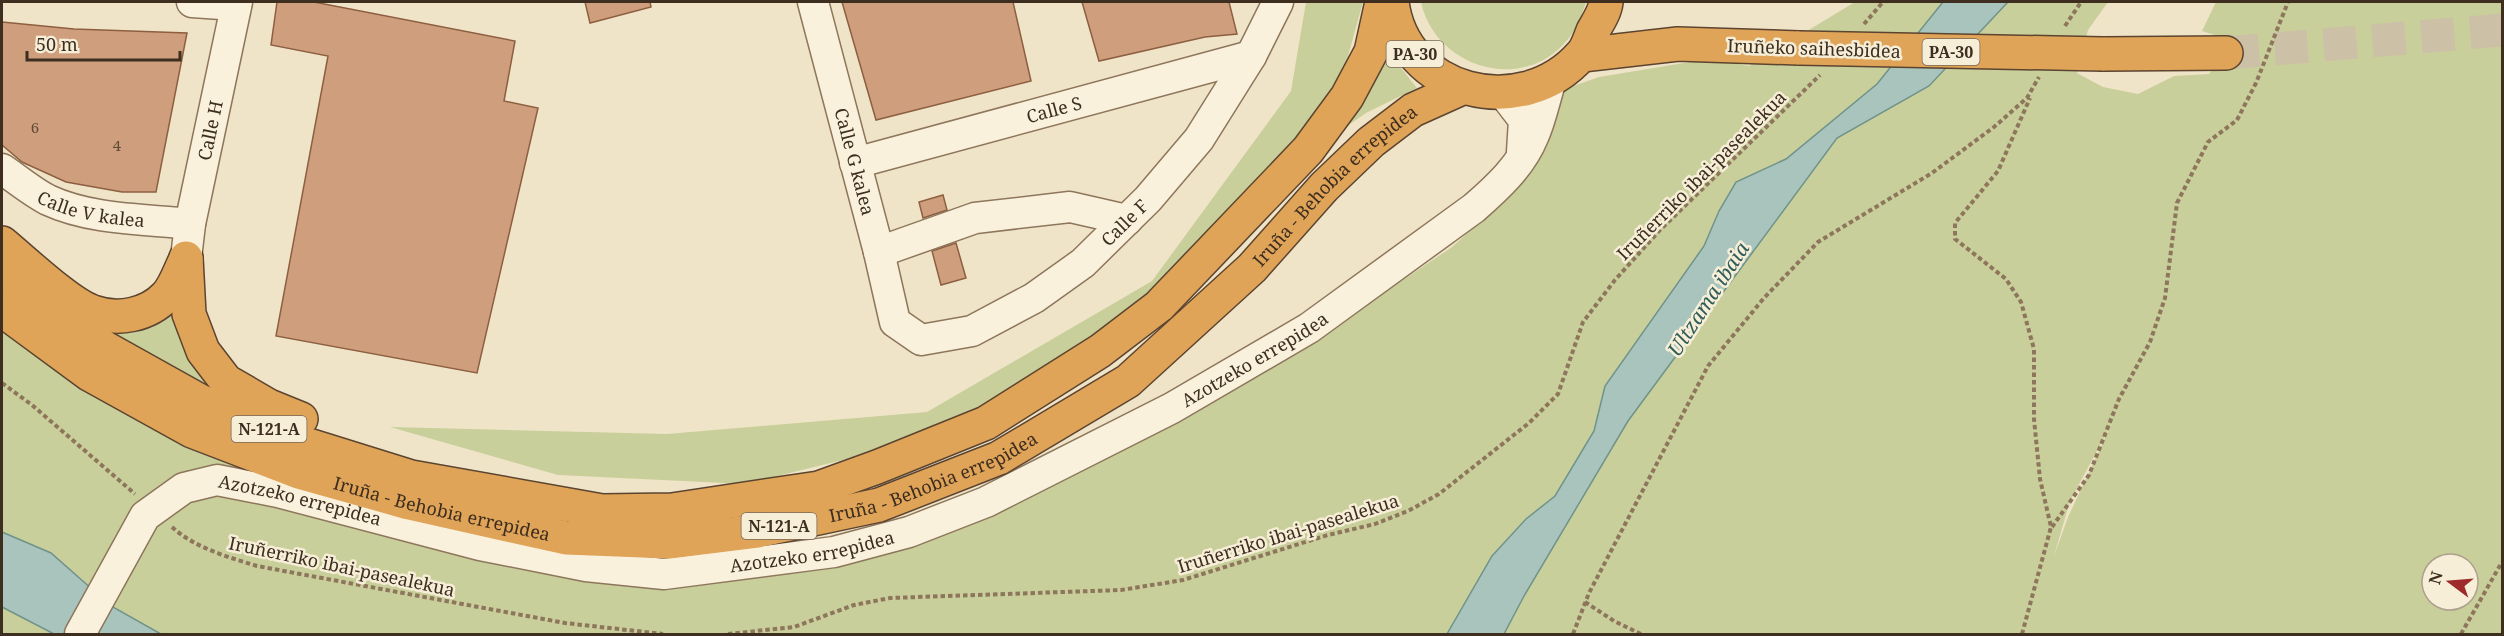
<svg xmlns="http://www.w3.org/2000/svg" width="2504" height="636" viewBox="0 0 2504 636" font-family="'Noto Serif',serif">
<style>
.green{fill:#c9cf9b;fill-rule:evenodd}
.water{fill:#a9c4bc;stroke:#6f938a;stroke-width:1.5}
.building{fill:#cf9f7d;stroke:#8d5f41;stroke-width:1.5}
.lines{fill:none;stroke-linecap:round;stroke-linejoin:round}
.highway-tunnel{stroke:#ccc0a6;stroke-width:33;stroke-dasharray:33 16;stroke-linecap:butt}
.minor-casing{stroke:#8d765c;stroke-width:33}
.highway-casing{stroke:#5b4430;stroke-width:36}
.path{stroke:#8d765c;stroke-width:4;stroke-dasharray:4.5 3;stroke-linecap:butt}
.minor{stroke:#faf1dc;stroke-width:30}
.highway{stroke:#e0a458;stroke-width:33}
.highway-bridge-casing{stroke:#5b4430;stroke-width:36;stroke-linecap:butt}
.highway-bridge{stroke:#e0a458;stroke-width:33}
.labels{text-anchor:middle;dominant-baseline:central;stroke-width:5;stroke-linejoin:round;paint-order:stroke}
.number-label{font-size:15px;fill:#624a37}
.shield{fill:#f7eed8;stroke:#756857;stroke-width:1.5}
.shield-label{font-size:16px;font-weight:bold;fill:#3d2e20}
.street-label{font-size:18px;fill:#3d2e20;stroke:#f7eed8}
.water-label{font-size:20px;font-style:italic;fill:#2f5d5a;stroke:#f7eed8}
</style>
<rect width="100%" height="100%" fill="#f0e4c8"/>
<g class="green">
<polygon points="1306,2 1363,2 1338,92 1279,164 1154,291 1011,401 880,451 745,484 558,475 390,427 667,434 927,412 1152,281 1291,91"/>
<path d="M1421 2H1586C1581 18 1575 33 1562 46 1515 93 1434 64 1421 2Z"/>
<path d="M1855 2H2108L2088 30 2077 73 2103 87 2138 94 2174 76 2209 74 2226 53 2221 37 2202 31 2216 2H2502V634H2V315L664 574 909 532 1335 326 1452 247 1513 192 1562 90 1599 77 1708 59 1749 66ZM2113 421 2068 517 2054 556 2070 501ZM2432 564H2468V600H2432Z"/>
<polygon points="1389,53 1417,88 1366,113 1343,129 1377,78"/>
<polygon points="177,300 180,340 198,368 236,403 87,321"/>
</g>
<g class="water">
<polygon points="1943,2 2008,2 1929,86 1837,138 1628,421 1524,596 1504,634 1447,634 1492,556 1526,519 1555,496 1594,431 1605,386 1704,246 1719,211 1736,182 1786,159 1877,84"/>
<polygon points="2,532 51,553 111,606 161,634 54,634 2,607"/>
</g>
<g class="building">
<polygon points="277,2 314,2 515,41 504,101 538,108 477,373 276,336 328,56 271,45"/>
<polygon points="585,2 650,2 651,7 590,23"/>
<polygon points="842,2 1013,2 1031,81 876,120"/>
<polygon points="1082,2 1229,2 1237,34 1205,37 1099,61"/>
<polygon points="2,22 74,29 187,33 156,192 122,192 66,182 22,162 2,145"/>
<polygon points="943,195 947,210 923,218 919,202"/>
<polygon points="956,243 966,278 941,285 932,251"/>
</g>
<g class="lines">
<polyline class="highway-tunnel" points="2226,53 2502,30"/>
<g class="minor-casing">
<g id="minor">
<polyline points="192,2 236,5"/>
<path id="s1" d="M813 2 879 252 895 322 921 340 972 331 1034 298 1083 263 1148 199 1199 139 1251 56 1278 2"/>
<polyline points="1504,94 1524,120 1522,152"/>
<path id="s2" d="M855 163 1251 56"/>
<path id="s3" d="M2 169C17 179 32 192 48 200 91 220 144 219 190 224"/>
<polyline points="879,252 975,218 1070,207 1127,220"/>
<path id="s4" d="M186 258 190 224 237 2"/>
<path id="s5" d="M80 634 145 516 184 488 217 480 278 492 480 545 586 566 664 574 834 552 909 532 986 502 1172 408 1309 328 1474 208C1497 188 1521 166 1533 137 1541 120 1545 98 1551 80"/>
</g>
</g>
<g class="highway-casing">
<g id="highway">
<path d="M1392 2C1403 93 1521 123 1581 55 1587 49 1590 38 1593 31 1598 22 1605 12 1606 2"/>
<polyline points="2103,54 2226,53"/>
<polyline points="1582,55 1678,44 1799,48"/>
<path d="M2 243C24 261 69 304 93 312 118 321 148 315 166 296 175 287 180 270 186 259"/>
<polyline points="186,258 189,314 203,351 226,381 269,406 301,419"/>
<polyline points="2,271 29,294 105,348 200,401 305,444 411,477 602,511 672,510 819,488 877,467 986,423 1100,351 1159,306 1308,150 1347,97 1371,52 1382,2"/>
<path id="s6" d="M2 310 89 374 192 431 299 472 409 503 566 538 668 542 757 531 879 505 999 458 1128 381 1252 268 1324 187 1371 142 1413 110 1462 88"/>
</g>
</g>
<g class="path">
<polyline points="1864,24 1883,2"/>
<polyline points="2065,26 2081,2"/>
<polyline points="2,383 32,405 135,494"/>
<path d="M172 527C195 548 228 557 257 566L565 623 663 634"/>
<polyline points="2052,527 2089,475 2119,399 2150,342 2165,298 2177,203 2208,142 2237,120 2256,83 2288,2"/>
<polyline points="1585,602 1614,621 1641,634"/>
<polyline points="728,634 794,627 854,605 890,598 1121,590 1183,580 1328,535 1375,524 1408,511 1439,494 1529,423 1558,394 1583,322 1615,280 1660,230 1820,75"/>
<polyline points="1573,634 1589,593 1708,366 1764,298 1818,242 1932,173 1994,127 2027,98 2039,77"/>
<polyline points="2022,634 2051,527 2040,479 2034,419 2034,349 2021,302 2006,279 1955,239 1955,223 1998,171 2030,98"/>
<polyline points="2461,634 2502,562"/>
</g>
<use href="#minor" class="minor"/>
<use href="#highway" class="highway"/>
<g class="highway-bridge-casing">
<polyline id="highway-bridge" points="1799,48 2103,54"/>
</g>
<use href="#highway-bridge" class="highway-bridge"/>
</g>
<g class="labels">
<g class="number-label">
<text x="35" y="127">6</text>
<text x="117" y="145">4</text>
</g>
<g class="shield">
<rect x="1922.5" y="39" width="57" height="26" rx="4.5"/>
<rect x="1386.5" y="41" width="57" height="26" rx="4.5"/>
<rect x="231.5" y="416" width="75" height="26" rx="4.5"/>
<rect x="741.5" y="513" width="75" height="26" rx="4.5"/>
</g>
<g class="shield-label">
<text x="1951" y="52">PA-30</text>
<text x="1415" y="54">PA-30</text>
<text x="269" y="429">N-121-A</text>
<text x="779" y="526">N-121-A</text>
</g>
<g class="street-label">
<text transform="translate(1814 48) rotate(2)">Iruñeko saihesbidea</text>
<text stroke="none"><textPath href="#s2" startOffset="206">Calle S</textPath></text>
<text stroke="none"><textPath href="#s4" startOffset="130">Calle H</textPath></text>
<text stroke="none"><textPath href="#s1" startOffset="165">Calle G kalea</textPath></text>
<text transform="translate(1701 175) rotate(-45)">Iruñerriko ibai-pasealekua</text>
<text stroke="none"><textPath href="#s6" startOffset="1496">Iruña - Behobia errepidea</textPath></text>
<text stroke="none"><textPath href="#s3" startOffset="100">Calle V kalea</textPath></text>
<text stroke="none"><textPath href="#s1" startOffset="602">Calle F</textPath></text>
<text stroke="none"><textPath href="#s5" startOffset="1310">Azotzeko errepidea</textPath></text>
<text stroke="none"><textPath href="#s6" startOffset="992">Iruña - Behobia errepidea</textPath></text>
<text stroke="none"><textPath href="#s5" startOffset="302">Azotzeko errepidea</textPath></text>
<text stroke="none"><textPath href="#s6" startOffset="488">Iruña - Behobia errepidea</textPath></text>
<text transform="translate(1288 533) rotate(-17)">Iruñerriko ibai-pasealekua</text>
<text stroke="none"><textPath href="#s5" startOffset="824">Azotzeko errepidea</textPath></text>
<text transform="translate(342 566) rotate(12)">Iruñerriko ibai-pasealekua</text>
</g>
<g class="water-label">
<text transform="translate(1708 299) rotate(-57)">Ultzama ibaia</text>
</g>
</g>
<rect width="2504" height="636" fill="none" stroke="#3d2e20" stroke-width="6"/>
<g transform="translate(2450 582) rotate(286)"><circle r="28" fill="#f7eed8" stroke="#ada18e" stroke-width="1.5"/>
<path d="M0-4.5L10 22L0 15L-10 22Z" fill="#9e2a2b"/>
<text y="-9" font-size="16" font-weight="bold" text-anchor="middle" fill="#3d2e20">N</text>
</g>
<path d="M27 51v9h153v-9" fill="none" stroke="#3d2e20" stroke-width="3"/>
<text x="36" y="51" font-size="18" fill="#3d2e20" stroke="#f7eed8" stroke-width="4.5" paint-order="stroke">50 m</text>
</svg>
